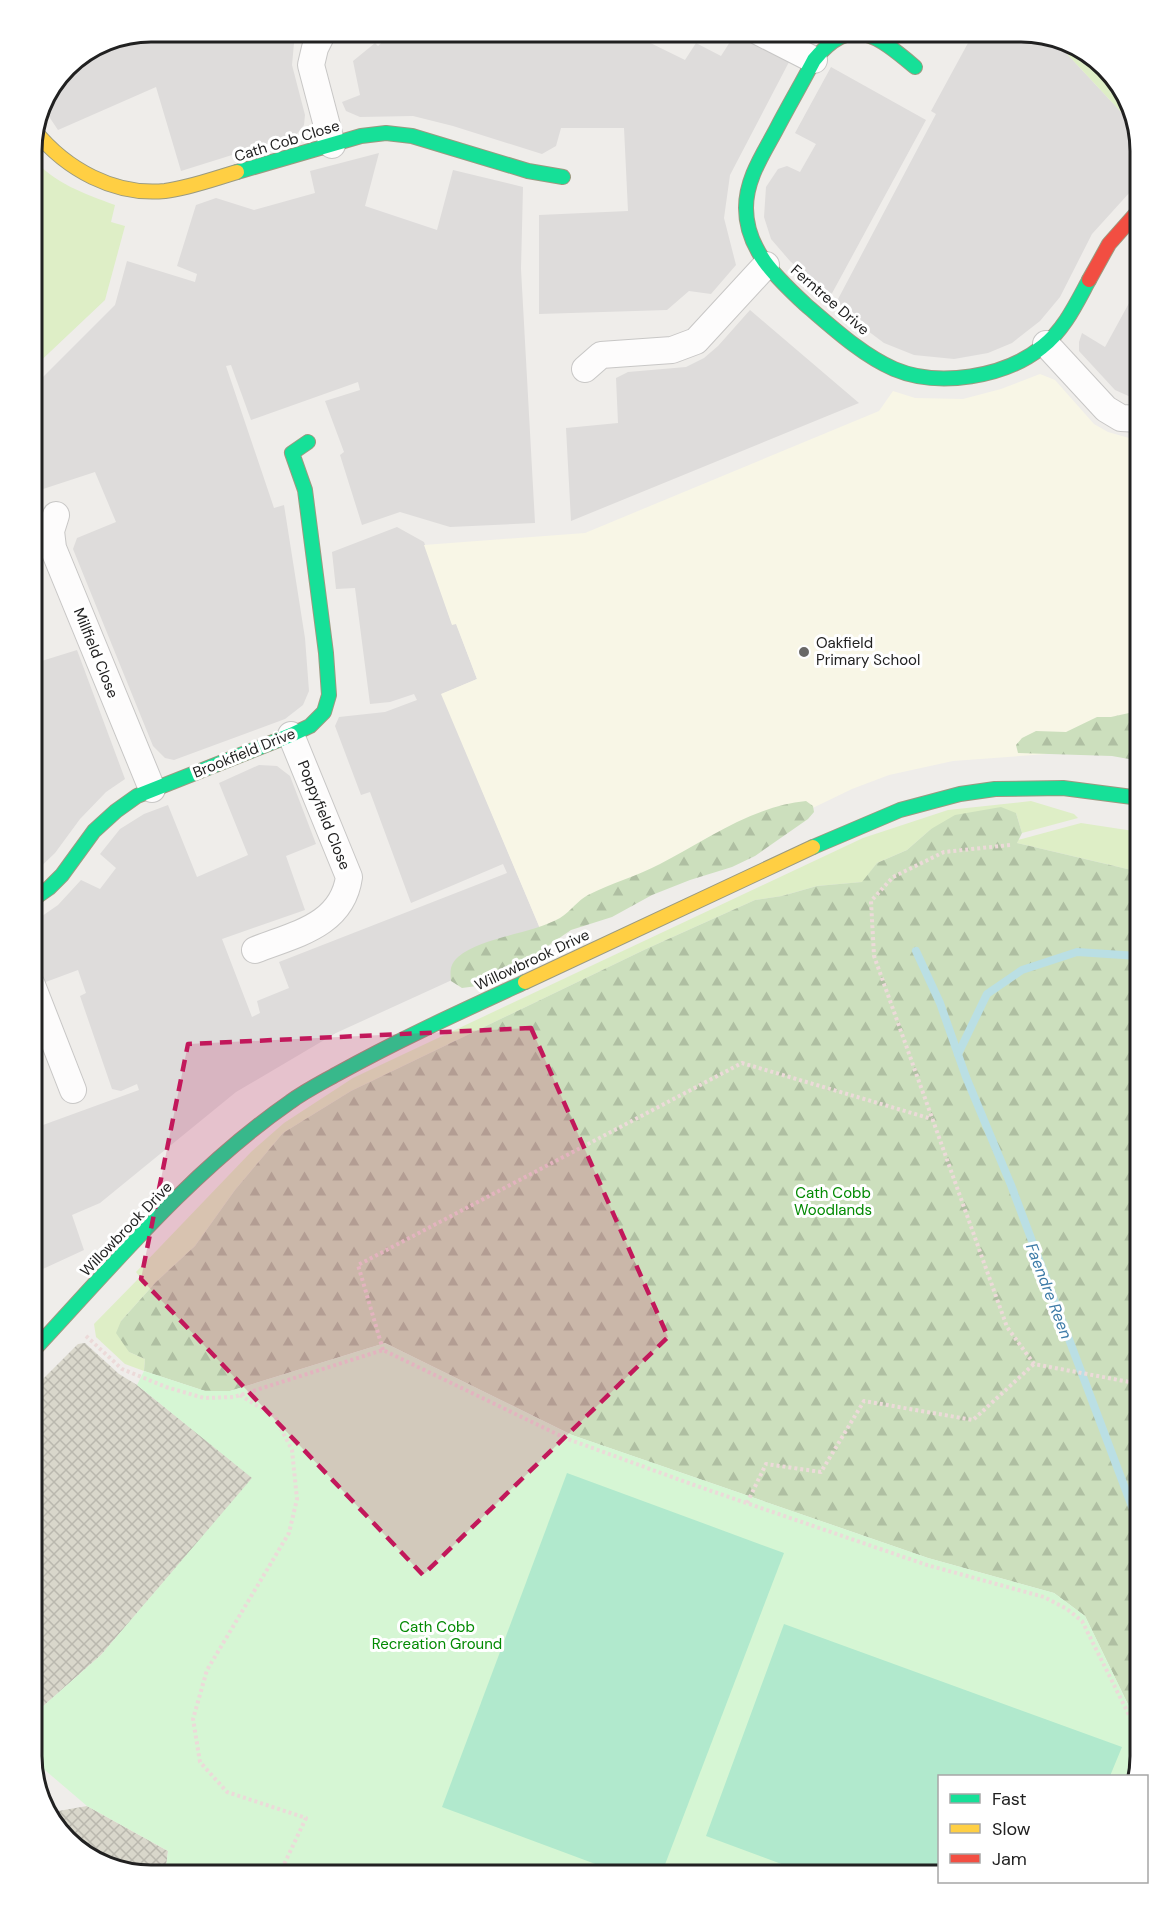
<svg xmlns="http://www.w3.org/2000/svg" width="1172" height="1907" viewBox="0 0 1172 1907" font-family="'DM Sans',sans-serif">
<style>
.residential{fill:#dedcdb}
.education{fill:#f8f6e6}
.construction{fill:url(#construction-cross-hatch)}
.grass{fill:#deeec6}
.forest{fill:url(#forest-firs)}
.park{fill:#d6f6d4}
.pitch{fill:#b1e9cd}
.lines{fill:none;stroke-linecap:round;stroke-linejoin:round}
.stream{stroke:#badfe4;stroke-width:8}
.street-casing{stroke:#c8c7c6;stroke-width:28}
.fast-casing{stroke:#9a9a80;stroke-width:16}
.slow-casing{stroke:#9a9a80;stroke-width:16}
.jam-casing{stroke:#9a9a80;stroke-width:16}
.path{stroke:#ecdad9;stroke-width:4;stroke-dasharray:3 3;stroke-linecap:butt}
.street{stroke:#fdfcfc;stroke-width:26}
.fast{stroke:#16e098;stroke-width:14}
.slow{stroke:#ffcf43;stroke-width:14}
.jam{stroke:#f24e42;stroke-width:14}
.marked{fill:#c2185b;fill-opacity:0.2;stroke:#c2185b;stroke-width:4.5;stroke-dasharray:12 8;stroke-linejoin:round}
.poi-dot{fill:#696867;stroke:#fff;stroke-width:2}
.labels{text-anchor:middle;dominant-baseline:central;stroke-width:6;stroke-linejoin:round;paint-order:stroke}
.street-label{font-size:15px;fill:#212121;stroke:#fff}
.poi-label{font-size:15px;fill:#212121;stroke:#fff;text-anchor:start}
.park-label{font-size:15px;fill:#038a03;stroke:#fff}
.water-label{font-size:16px;font-style:italic;fill:#3f7ca8;stroke:#fff}
.rim{fill:none;stroke:#212121;stroke-width:3}
</style>
<defs>
<pattern id="construction-cross-hatch" width="8" height="8" patternUnits="userSpaceOnUse" patternTransform="scale(1.5)"><rect width="8" height="8" fill="#d9d7cb"/><path d="M0 0l8 8M0 8l8-8" fill="none" stroke="#bab8ae"/></pattern>
<pattern id="forest-firs" width="22" height="20" patternUnits="userSpaceOnUse" patternTransform="scale(1.5)"><rect width="22" height="20" fill="#ccdfbd"/><path d="M5 1l3.5 6h-7zM16 11l3.5 6h-7z" fill="#afbfa2"/></pattern>
</defs>
<rect width="100%" height="100%" fill="#efedea"/>
<g class="residential">
<polygon points="151,32 300,32 294,43 292,65 305,115 304,125 296,135 181,171 156,87 58,130 42,106 44,98 67,66 105,40"/>
<polygon points="393,32 628,32 685,60 696,43 721,56 735,34 789,62 730,175 724,218 736,265 711,294 689,291 667,310 539,314 539,215 628,211 624,128 561,128 556,146 542,154 453,126 413,116 360,117 346,111 342,102 360,95 353,61 375,43 378,46"/>
<polygon points="948,32 1029,32 1055,41 1135,127 1138,140 1136,143 1140,151 1140,181 1092,234 1060,297 1040,321 1012,343 988,353 954,359 914,355 884,343 860,325 837,301 936,114 931,111 968,43"/>
<polygon points="831,67 926,120 830,297 790,261 771,239 764,217 766,187 778,169 787,166 800,172 816,144 795,133"/>
<polygon points="379,153 365,206 437,230 453,170 523,187 521,269 535,523 450,527 400,512 362,525 340,455 344,452 325,401 360,390 358,382 251,420 231,365 226,366 274,508 284,505 305,638 309,691 303,705 285,719 174,760 165,758 153,746 73,549 77,538 116,522 95,472 40,490 32,470 32,388 115,305 127,261 195,282 197,274 177,266 196,205 216,198 254,210 315,193 310,171"/>
<polygon points="1140,283 1140,398 1133,398 1115,390 1079,351 1079,342 1082,333 1105,347"/>
<polygon points="750,310 859,403 571,521 566,428 618,423 616,378 628,372 686,367 704,358 718,346"/>
<polygon points="397,527 424,542 452,624 456,623 477,679 442,694 544,938 336,1033 236,1092 100,1203 72,1215 84,1250 32,1274 32,1129 139,1090 137,1084 121,1091 112,1089 80,996 86,993 78,970 43,983 32,954 32,923 58,905 81,880 100,889 116,868 100,854 120,829 144,814 168,805 197,877 248,855 219,783 259,765 277,766 290,776 316,844 286,856 305,910 222,939 252,1017 260,1013 257,1001 289,988 279,962 507,873 503,864 411,903 370,792 361,795 335,726 339,717 385,712 417,700 414,694 390,702 370,704 355,588 336,589 332,552"/>
<polygon points="77,650 125,779 106,792 80,819 55,853 34,873 32,867 32,664"/>
</g>
<polygon class="education" points="1040,374 1055,380 1094,424 1108,432 1129,438 1140,438 1140,747 953,761 889,775 852,789 544,938 441,694 477,679 456,624 452,625 424,545 585,533 879,411 893,391 915,398 963,399 1001,389"/>
<g class="construction">
<polygon points="85,1343 119,1374 137,1385 253,1478 101,1655 32,1716 32,1390 78,1344"/>
<polygon points="87,1806 168,1851 165,1875 143,1875 85,1856 47,1813"/>
</g>
<g class="grass">
<polygon points="1055,41 1088,52 1128,98 1135,127"/>
<path d="M32 157C53 183 85 194 115 205L111 222 125 226 105 300 32 369Z"/>
<polygon points="1031,801 1074,814 1078,818 1022,833 1016,813 931,829 907,850 877,863 863,882 817,886 782,896 755,900 646,949 351,1091 283,1133 235,1190 195,1246 156,1282 121,1321 129,1352 145,1359 144,1371 125,1364 96,1337 94,1324 140,1277 136,1272 251,1152 284,1123 353,1078 863,838 948,810"/>
<polygon points="1081,823 1140,832 1140,872 1017,843 1018,840"/>
</g>
<g class="forest">
<polygon points="1140,707 1140,761 1112,756 1018,753 1016,745 1022,738 1036,731 1066,732 1097,717 1111,717 1129,713"/>
<path d="M806 801 813 806 814 812 808 819 755 856 732 867 690 880 652 895 612 917 571 930 523 963 477 986 462 988 451 981C450 971 450 964 458 957 481 937 532 934 560 918 571 911 578 900 588 895 612 883 637 876 660 864 706 840 753 806 806 801Z"/>
<polygon points="1001,807 1016,813 1022,833 1017,843 1140,872 1140,1729 1085,1616 1054,1593 928,1558 572,1435 385,1343 230,1391 205,1391 144,1371 145,1359 129,1352 116,1333 121,1321 156,1282 195,1246 235,1190 283,1133 351,1091 646,949 755,900 782,896 817,886 862,882 877,863 907,850 931,829 955,815"/>
</g>
<polygon class="park" points="385,1343 572,1435 928,1558 1054,1593 1085,1616 1140,1729 1140,1757 1134,1776 940,1776 939,1875 165,1875 168,1851 87,1806 32,1759 32,1716 101,1655 252,1478 137,1385 144,1371 205,1391 230,1391"/>
<g class="pitch">
<polygon points="567,1473 784,1553 661,1875 625,1875 442,1807"/>
<polygon points="784,1624 1122,1747 1110,1776 940,1776 939,1875 811,1875 706,1836"/>
</g>
<g class="lines">
<g class="stream">
<polyline points="916,951 940,1003 966,1077 1011,1185 1140,1528"/>
<polyline points="958,1054 987,994 1022,970 1077,952 1138,956"/>
</g>
<g class="street-casing">
<g id="street">
<polyline points="323,32 315,48 311,65 332,145"/>
<polyline points="759,32 814,60"/>
<polyline points="1046,344 1106,409 1121,418 1140,419"/>
<polyline points="585,369 601,355 672,350 696,341 766,265"/>
<polyline points="56,515 51,531 53,548 152,789"/>
<path d="M255 950C295 934 342 926 349 877L291 735"/>
<polyline points="32,985 73,1090"/>
</g>
</g>
<g class="fast-casing">
<g id="fast">
<path d="M915 67C877 35 851 14 814 60 802 83 789 105 777 128 764 153 746 178 746 208 746 250 777 278 806 305 833 328 862 355 894 369 939 388 1005 377 1042 347 1064 330 1076 304 1089 280"/>
<polyline points="237,172 361,136 386,133 412,136 528,171 563,177"/>
<polyline points="813,847 900,810 960,794 995,789 1063,788 1140,798"/>
<polyline points="32,900 49,888 62,875 94,831 116,811 137,796 291,735 310,726 324,712 329,695 326,653 305,490 292,453 308,442"/>
<path d="M32 1352C113 1265 192 1170 290 1102 305 1091 321 1083 337 1074 398 1040 462 1011 525 982"/>
</g>
</g>
<g class="slow-casing">
<g id="slow">
<path d="M35 131C66 169 114 196 165 191 189 188 213 179 237 172"/>
<polyline points="525,982 813,847"/>
</g>
</g>
<g class="jam-casing">
<polyline id="jam" points="1089,280 1109,244 1140,209"/>
</g>
<g class="path">
<polyline points="1010,845 944,852 893,877 871,901 874,956 1007,1327 1034,1364 1140,1384"/>
<polyline points="86,1336 122,1369 166,1387 204,1398 234,1397 383,1350 565,1438 694,1485 927,1565 1044,1597 1067,1609 1082,1621 1140,1737"/>
<polyline points="383,1350 358,1265 742,1063 932,1119"/>
<polyline points="240,1395 275,1417 292,1450 297,1499 289,1533 207,1670 193,1719 200,1762 227,1792 306,1818 279,1875"/>
<polyline points="747,1503 766,1464 821,1472 864,1401 973,1420 1034,1364"/>
</g>
<use href="#street" class="street"/>
<use href="#fast" class="fast"/>
<use href="#slow" class="slow"/>
<use href="#jam" class="jam"/>
</g>
<path class="marked" d="M531 1028 668 1337 423 1575 141 1279 188 1044Z"/>
<circle class="poi-dot" cx="804" cy="652" r="6"/>
<g class="labels">
<g class="street-label">
<text transform="translate(287 141) rotate(-17)">Cath Cob Close</text>
<text transform="translate(830 300) rotate(41)">Ferntree Drive</text>
<text transform="translate(96 653) rotate(68)">Millfield Close</text>
<text transform="translate(244 753) rotate(-22)">Brookfield Drive</text>
<text transform="translate(324 815) rotate(68)">Poppyfield Close</text>
<text transform="translate(532 960) rotate(-25)">Willowbrook Drive</text>
<text transform="translate(126 1229) rotate(-46)">Willowbrook Drive</text>
</g>
<g class="poi-label">
<text x="816" y="643">Oakfield<tspan x="816" dy="17">Primary School</tspan></text>
</g>
<g class="park-label">
<text x="833" y="1193">Cath Cobb<tspan x="833" dy="17">Woodlands</tspan></text>
<text x="437" y="1627">Cath Cobb<tspan x="437" dy="17">Recreation Ground</tspan></text>
</g>
<g class="water-label">
<text transform="translate(1049 1291) rotate(69)">Faendre Reen</text>
</g>
</g>
<path d="M0 0H1172V1907H0ZM151 42H1021A109 109 0 0 1 1130 151V1756A109 109 0 0 1 1021 1865H151A109 109 0 0 1 42 1756V151A109 109 0 0 1 151 42Z" fill="#fff" fill-rule="evenodd"/>
<path class="rim" d="M151 42H1021A109 109 0 0 1 1130 151V1756A109 109 0 0 1 1021 1865H151A109 109 0 0 1 42 1756V151A109 109 0 0 1 151 42Z"/>
<rect x="938" y="1775" width="210" height="108" fill="#ffffff" stroke="#a6a6a6" stroke-width="1.5"/>
<rect x="950" y="1794" width="30" height="9" fill="#16e098" stroke="#a6a6a6" stroke-width="1.5"/>
<text x="992" y="1805" font-size="18" fill="#212121">Fast</text>
<rect x="950" y="1824" width="30" height="9" fill="#ffcf43" stroke="#a6a6a6" stroke-width="1.5"/>
<text x="992" y="1835" font-size="18" fill="#212121">Slow</text>
<rect x="950" y="1854" width="30" height="9" fill="#f24e42" stroke="#a6a6a6" stroke-width="1.5"/>
<text x="992" y="1865" font-size="18" fill="#212121">Jam</text>
</svg>
